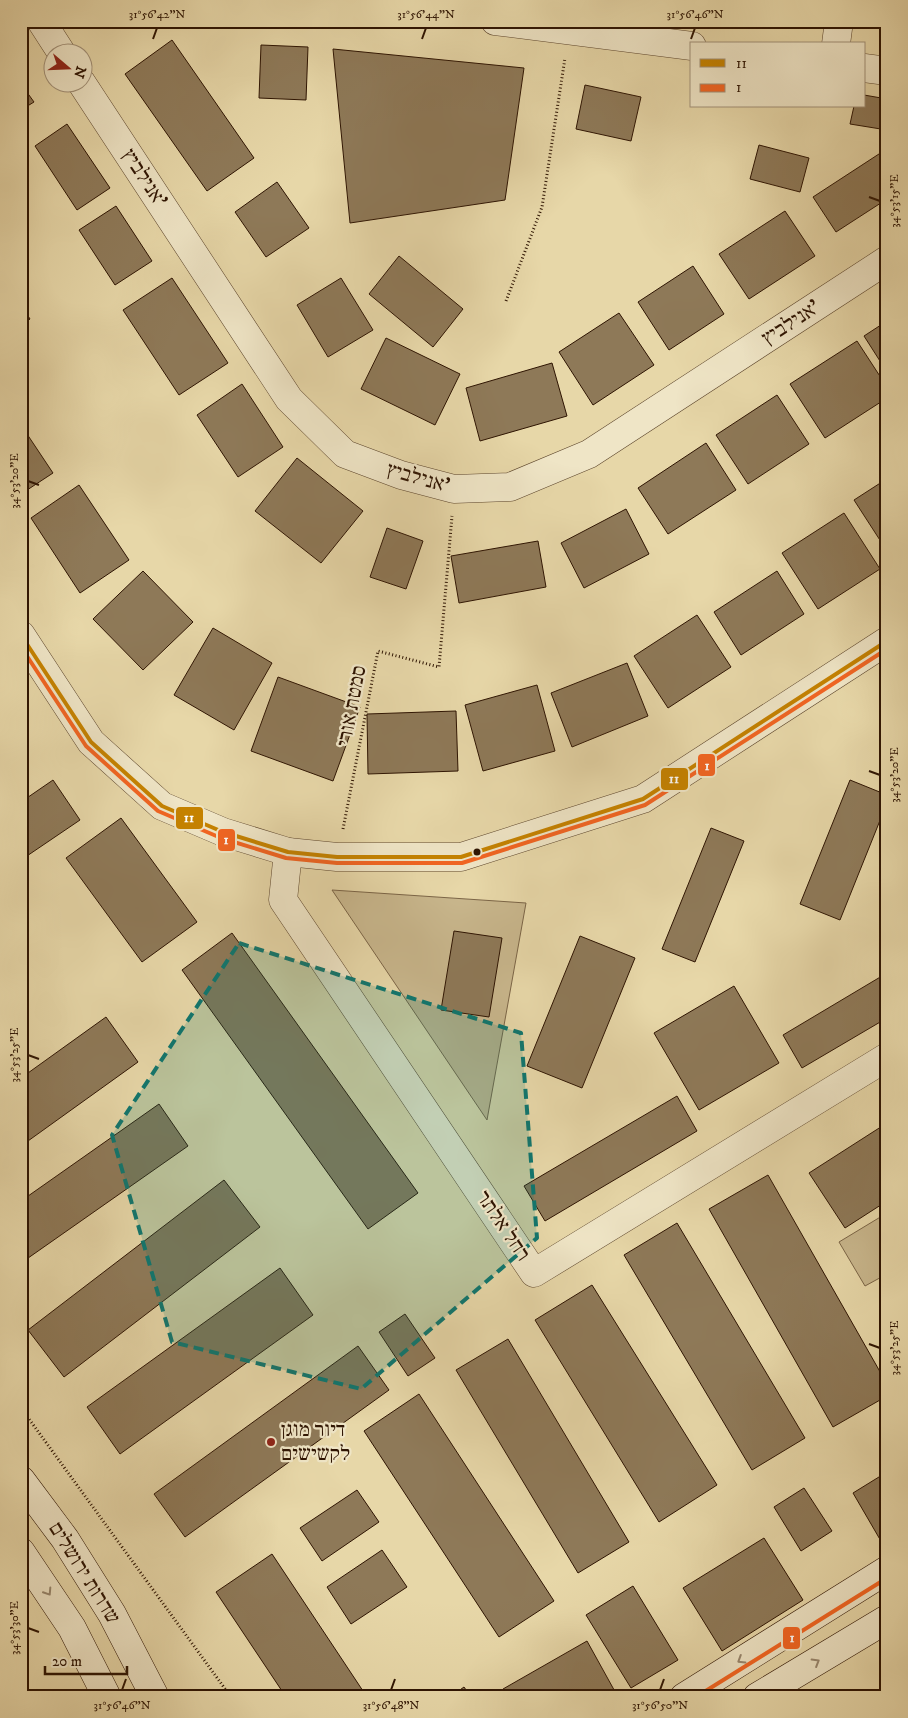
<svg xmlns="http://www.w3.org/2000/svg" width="908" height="1718" viewBox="0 0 908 1718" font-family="'IM FELL DW Pica','Frank Ruhl Libre',serif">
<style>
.green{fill:#c8b68c;stroke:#7b6547}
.building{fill:#8e7958;stroke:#2e1402}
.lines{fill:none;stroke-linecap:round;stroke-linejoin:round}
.minor-casing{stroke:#5c452c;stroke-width:29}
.tertiary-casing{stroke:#5c452c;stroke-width:29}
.secondary-casing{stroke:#2e1402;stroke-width:29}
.path{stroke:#2e1402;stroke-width:3;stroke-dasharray:1 2.5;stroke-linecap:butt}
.minor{stroke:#efe5c6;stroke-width:28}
.tertiary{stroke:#efe5c6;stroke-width:28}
.secondary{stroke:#efe5c6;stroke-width:28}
.bus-1-casing{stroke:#efe5c6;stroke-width:8}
.bus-2-casing{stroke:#efe5c6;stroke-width:8}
.bus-1{stroke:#c58200;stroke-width:4}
.bus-2{stroke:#f26522;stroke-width:4}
.oneway{stroke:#98876e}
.marked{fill:#0f766e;fill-opacity:0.2;stroke:#0f766e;stroke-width:4;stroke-dasharray:10 6;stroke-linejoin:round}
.ticks{fill:none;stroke:#2e1402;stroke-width:2}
.bus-dot{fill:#2e1402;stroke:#efe5c6;stroke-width:2}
.poi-dot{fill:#8f2418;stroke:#efe5c6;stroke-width:2}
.labels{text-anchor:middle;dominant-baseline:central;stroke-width:4.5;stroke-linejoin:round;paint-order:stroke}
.street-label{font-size:21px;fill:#2e1402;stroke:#efe5c6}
.poi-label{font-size:21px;fill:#2e1402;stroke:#efe5c6;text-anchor:start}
.line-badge{stroke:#efe5c6;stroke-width:2}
.badge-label{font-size:14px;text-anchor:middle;font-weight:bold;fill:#fff}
.neatline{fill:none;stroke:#2e1402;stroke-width:2}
.ticks-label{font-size:12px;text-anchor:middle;fill:#2e1402}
</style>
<rect width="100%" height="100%" fill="#e7d7a8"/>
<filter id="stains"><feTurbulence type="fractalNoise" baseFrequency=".004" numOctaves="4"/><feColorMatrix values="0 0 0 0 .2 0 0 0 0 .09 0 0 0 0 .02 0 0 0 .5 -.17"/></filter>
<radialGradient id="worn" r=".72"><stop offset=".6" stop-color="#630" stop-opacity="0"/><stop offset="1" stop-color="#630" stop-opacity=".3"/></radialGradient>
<g class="green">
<polygon points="332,890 526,903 487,1120"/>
<polygon points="887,1213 887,1274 865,1286 839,1242"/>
</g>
<g class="building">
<polygon points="172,40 254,158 207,191 125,74"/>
<polygon points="261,45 308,47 306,100 259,98"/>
<polygon points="333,49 524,68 505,200 350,223"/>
<polygon points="21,84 34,102 21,110"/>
<polygon points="585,85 641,97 631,141 576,129"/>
<polygon points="864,95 887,99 887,130 850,124 854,106 864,106"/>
<polygon points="67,124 110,188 77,210 35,146"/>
<polygon points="759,145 809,158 800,192 750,179"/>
<polygon points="882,152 887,159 887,199 836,232 813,197"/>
<polygon points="277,182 309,228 266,257 235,212"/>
<polygon points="116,206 152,261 115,285 79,230"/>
<polygon points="785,211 815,256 749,299 719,254"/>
<polygon points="399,256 463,309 433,347 369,294"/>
<polygon points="693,266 724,314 669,350 638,302"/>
<polygon points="172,278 228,363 179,395 123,310"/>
<polygon points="341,278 373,330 328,357 297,305"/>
<polygon points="21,305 30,319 21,326"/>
<polygon points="619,313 654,365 593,405 559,352"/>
<polygon points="887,321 887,372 864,336"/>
<polygon points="386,338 460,374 435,425 361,389"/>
<polygon points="857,341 887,387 887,398 825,438 790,384"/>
<polygon points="552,363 567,416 480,441 466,388"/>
<polygon points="242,384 283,447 238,477 197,415"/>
<polygon points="777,395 809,444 748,484 716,435"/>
<polygon points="21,425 53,473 21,494"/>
<polygon points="706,443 736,490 668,534 638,488"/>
<polygon points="297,458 363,511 321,563 255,511"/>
<polygon points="885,480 887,482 887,551 854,500"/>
<polygon points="79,485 129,560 80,593 31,518"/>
<polygon points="626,509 649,554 584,588 561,543"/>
<polygon points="844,513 880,569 818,609 782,553"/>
<polygon points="387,528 423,541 406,589 370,577"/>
<polygon points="538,541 546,587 459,603 451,556"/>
<polygon points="143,571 193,622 143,670 93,619"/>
<polygon points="777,571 804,614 741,655 714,612"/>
<polygon points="697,615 731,667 668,708 634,656"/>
<polygon points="213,628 272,663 234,730 174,695"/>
<polygon points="627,663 648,716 572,747 551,693"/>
<polygon points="278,677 360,707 333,781 251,751"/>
<polygon points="537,685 555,751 483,771 465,705"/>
<polygon points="456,711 458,771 368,774 367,714"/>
<polygon points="21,734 28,745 21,750"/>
<polygon points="53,780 80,820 21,860 21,802"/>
<polygon points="850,780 887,795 887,803 840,920 800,904"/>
<polygon points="121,818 197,922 142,962 66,858"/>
<polygon points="711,828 744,841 695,962 662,949"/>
<polygon points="454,931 502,938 489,1017 441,1010"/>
<polygon points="232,933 418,1193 368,1229 182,970"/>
<polygon points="580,936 635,958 582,1088 527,1066"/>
<polygon points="887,973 887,1018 802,1068 783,1035"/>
<polygon points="734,986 779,1063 699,1110 654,1033"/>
<polygon points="106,1017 138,1062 21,1146 21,1078"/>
<polygon points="677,1096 697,1131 545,1221 524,1186"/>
<polygon points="159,1104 188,1146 21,1263 21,1201"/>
<polygon points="887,1123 887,1201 845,1228 809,1173"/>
<polygon points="768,1175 887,1384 887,1396 833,1427 709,1209"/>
<polygon points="224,1180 260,1227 64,1377 28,1330"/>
<polygon points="677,1223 805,1438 752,1470 624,1255"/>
<polygon points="280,1268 313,1315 120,1454 87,1407"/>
<polygon points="592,1285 717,1485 659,1522 535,1320"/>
<polygon points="405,1314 435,1358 408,1376 379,1332"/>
<polygon points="508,1339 629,1542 578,1573 456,1370"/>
<polygon points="358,1346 389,1390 185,1537 154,1494"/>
<polygon points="419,1394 554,1601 499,1637 364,1431"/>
<polygon points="887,1472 887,1547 885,1548 853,1493"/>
<polygon points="804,1488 832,1531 801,1551 774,1507"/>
<polygon points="357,1490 379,1522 322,1561 300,1528"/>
<polygon points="764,1538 803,1600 722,1651 683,1588"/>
<polygon points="382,1550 407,1587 351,1624 327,1587"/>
<polygon points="272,1554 367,1697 286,1697 216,1592"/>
<polygon points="633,1586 678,1660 631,1688 586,1615"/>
<polygon points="587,1641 618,1697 507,1697 503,1689"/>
<polygon points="464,1687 471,1697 450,1697"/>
</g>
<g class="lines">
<g class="minor-casing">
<g id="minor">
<polyline points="41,21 61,52"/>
<polyline points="836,44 839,21"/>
<polyline points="81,82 289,399 345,454 401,475 454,489 510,487 589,454 887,260"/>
<polyline points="288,852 283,900 534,1273 887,1057"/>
</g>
</g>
<g class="tertiary-casing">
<g id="tertiary">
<polyline points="495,21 692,46"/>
<polyline points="864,68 887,71"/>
<polyline points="21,635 91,742 162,806 223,832 288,852 337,857 461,857 643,799 887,641"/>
</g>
</g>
<g class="secondary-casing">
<g id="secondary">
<polyline points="21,1480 65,1539 112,1614 155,1697"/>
<polyline points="21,1552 72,1628 107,1697"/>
<polyline points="684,1697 887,1570"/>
<polyline points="757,1697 887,1619"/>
</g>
</g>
<g class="path">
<polyline points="506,301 542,207 565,58"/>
<polyline points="343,829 378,651 439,667 452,516"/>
<polyline points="21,1408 231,1697"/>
</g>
<use href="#minor" class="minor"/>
<use href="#tertiary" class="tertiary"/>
<use href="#secondary" class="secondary"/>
<g class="bus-1-casing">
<polyline id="bus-1" points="21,635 91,742 162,806 223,832 288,852 337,857 461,857 643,799 887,641"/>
</g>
<g class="bus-2-casing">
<g id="bus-2">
<polyline points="21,647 86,746 158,811 221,838 286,858 337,863 462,863 645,805 887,649"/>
<polyline points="696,1697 887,1578"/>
</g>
</g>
<use href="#bus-1" class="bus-1"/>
<use href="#bus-2" class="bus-2"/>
</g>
<defs><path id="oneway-chevron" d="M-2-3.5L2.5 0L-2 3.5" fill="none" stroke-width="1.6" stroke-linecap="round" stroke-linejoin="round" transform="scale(1.25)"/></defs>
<g class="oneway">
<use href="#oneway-chevron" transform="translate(48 1592) rotate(57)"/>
<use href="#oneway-chevron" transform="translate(741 1660) rotate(148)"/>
<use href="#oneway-chevron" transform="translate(816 1662) rotate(-31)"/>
</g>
<path class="marked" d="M239 943 521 1033 537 1238 361 1389 172 1342 112 1135Z"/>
<path class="ticks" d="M153 39 157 28M422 39 426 28M691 39 695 28M869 197 880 201M28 481 39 485M869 771 880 775M28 1055 39 1059M869 1344 880 1348M28 1628 39 1632M122 1690 126 1679M391 1690 395 1679M660 1690 664 1679"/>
<circle class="bus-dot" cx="477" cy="852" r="4.5"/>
<circle class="poi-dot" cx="271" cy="1442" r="5"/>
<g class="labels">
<g class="street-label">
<text transform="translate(144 178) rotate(57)">אנילביץ'</text>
<text transform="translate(791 323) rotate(-33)">אנילביץ'</text>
<text transform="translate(418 478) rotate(16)">אנילביץ'</text>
<text transform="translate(352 706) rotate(-79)">סמטת אורי</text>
<text transform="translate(503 1226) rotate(56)">רחל אלתר</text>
<text transform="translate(84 1573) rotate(58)">שדרות ירושלים</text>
</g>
<g class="poi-label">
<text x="281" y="1430">דיור מוגן<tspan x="281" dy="24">לקשישים</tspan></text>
</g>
</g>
<g class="line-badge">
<rect x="697" y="753" width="19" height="24" rx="5" fill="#f26522"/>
<rect x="660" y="767" width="29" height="24" rx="5" fill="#c58200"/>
<rect x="175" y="806" width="29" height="24" rx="5" fill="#c58200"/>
<rect x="217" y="828" width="19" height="24" rx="5" fill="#f26522"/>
<rect x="782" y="1626" width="19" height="24" rx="5" fill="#f26522"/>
</g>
<g class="badge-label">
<text x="707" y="770">1</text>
<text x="674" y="783">11</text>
<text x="189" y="822">11</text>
<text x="226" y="844">1</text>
<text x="792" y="1642">1</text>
</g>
<rect width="908" height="1718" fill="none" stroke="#e7d7a8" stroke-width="55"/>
<rect x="690" y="42" width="175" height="65" fill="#efe5c6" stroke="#a29178"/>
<rect x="700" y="59" width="25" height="8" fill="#c58200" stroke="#a29178"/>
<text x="736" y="68" font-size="15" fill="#2e1402">11</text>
<rect x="700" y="84" width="25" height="8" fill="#f26522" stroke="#a29178"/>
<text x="736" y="92" font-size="15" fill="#2e1402">1</text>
<g transform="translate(68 68) rotate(109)"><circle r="24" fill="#efe5c6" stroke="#a29178"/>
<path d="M0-4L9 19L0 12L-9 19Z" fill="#8f2418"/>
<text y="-8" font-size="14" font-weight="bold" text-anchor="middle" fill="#2e1402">N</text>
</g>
<path d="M45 1666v8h82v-8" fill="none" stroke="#2e1402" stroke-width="2.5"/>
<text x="52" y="1666" font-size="15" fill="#2e1402" stroke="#efe5c6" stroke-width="4" paint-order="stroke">20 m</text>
<rect x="28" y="28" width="852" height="1662" class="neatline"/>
<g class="ticks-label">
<text x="157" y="18">31°56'42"N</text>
<text x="426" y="18">31°56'44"N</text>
<text x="695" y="18">31°56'46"N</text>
<text transform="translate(894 201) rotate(-90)" y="4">34°53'15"E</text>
<text transform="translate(14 481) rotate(-90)" y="4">34°53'20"E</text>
<text transform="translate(894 775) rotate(-90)" y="4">34°53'20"E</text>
<text transform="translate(14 1055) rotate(-90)" y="4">34°53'25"E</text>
<text transform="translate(894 1348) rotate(-90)" y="4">34°53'25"E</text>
<text transform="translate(14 1628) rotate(-90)" y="4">34°53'30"E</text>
<text x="122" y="1709">31°56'46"N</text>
<text x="391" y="1709">31°56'48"N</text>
<text x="660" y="1709">31°56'50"N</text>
</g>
<rect width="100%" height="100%" filter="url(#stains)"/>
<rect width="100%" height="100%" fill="url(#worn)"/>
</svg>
